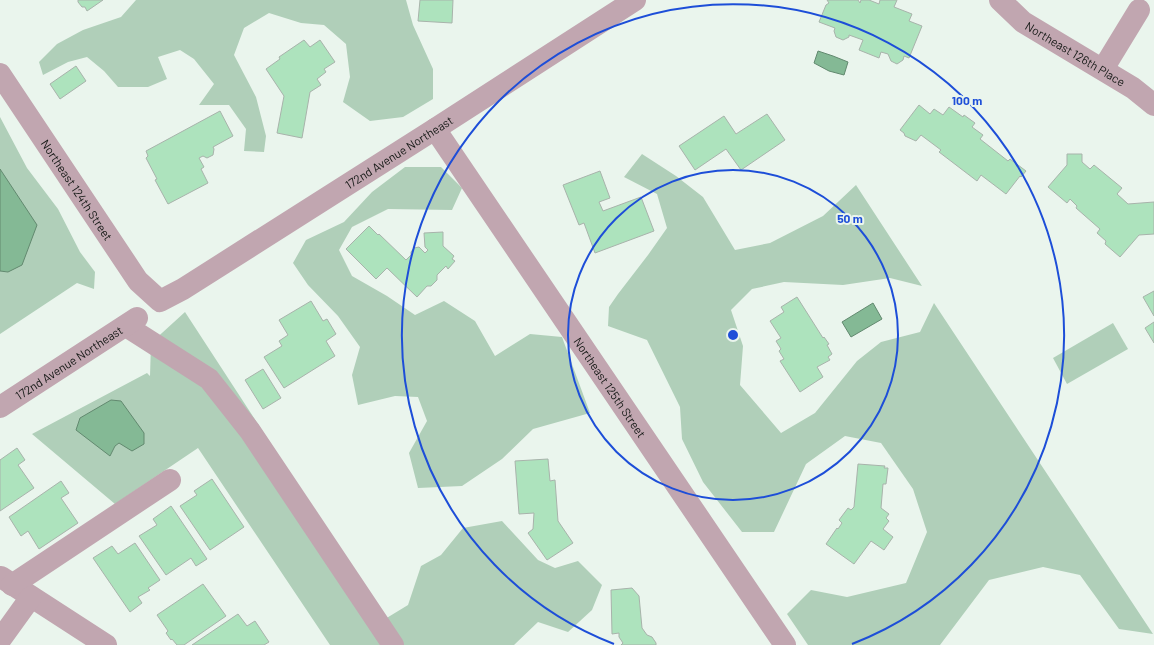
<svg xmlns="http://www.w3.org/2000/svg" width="1154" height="645" viewBox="0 0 1154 645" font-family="Barlow,sans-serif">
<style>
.green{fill:#b0cfb9;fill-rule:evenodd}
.water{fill:#84b995;stroke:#62896f}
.building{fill:#ade3bd;stroke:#a8b3ab}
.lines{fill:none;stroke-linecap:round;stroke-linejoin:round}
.minor{stroke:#c1a6b0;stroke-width:22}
.ring{fill:none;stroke:#1d4ed8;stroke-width:2}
.labels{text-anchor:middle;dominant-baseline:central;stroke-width:4;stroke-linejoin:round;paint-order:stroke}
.street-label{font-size:12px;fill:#141815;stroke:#eaf5ed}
.centre{fill:#1d4ed8;stroke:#eaf5ed;stroke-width:2}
.ring-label{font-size:12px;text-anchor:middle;font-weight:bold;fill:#1d4ed8;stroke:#eaf5ed;stroke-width:4;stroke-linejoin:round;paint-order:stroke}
</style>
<rect width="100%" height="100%" fill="#eaf5ed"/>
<g class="green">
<polygon points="136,0 406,0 413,25 433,69 433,99 403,117 370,121 343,102 350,77 346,44 324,25 301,23 269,13 244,28 234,55 256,97 266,136 264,152 244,151 246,129 229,105 199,105 214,84 194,59 180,50 158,57 167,79 148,87 118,87 104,71 87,57 68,62 43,75 39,62 57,44 83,30 121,17"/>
<polygon points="0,117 27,168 58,209 80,252 95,272 94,289 77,283 0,334 0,271 8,272 36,225 0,169"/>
<polygon points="642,154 676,176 703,197 735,250 770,243 823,216 856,185 922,286 890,278 843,285 784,282 752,289 731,310 743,346 740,385 781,433 815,413 857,361 881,342 920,332 934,303 1153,634 1119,629 1080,575 1043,567 989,580 940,645 808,645 787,614 811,590 847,597 906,583 927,532 913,489 881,443 845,436 806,464 774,532 742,532 703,482 682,439 680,407 647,340 608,326 609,307 618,294 648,255 667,228 657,194 624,177"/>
<polygon points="405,167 441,167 462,188 452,210 388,209 352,227 339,250 352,276 387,296 415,315 444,301 475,321 495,356 530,334 562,337 590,413 533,429 502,459 462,486 418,488 409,453 427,421 418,397 395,396 358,405 352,375 360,347 338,316 308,285 293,263 306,240 344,222 372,192"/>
<path d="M185 312 385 619 408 605 421 566 441 555 463 528 502 521 538 560 555 568 578 561 602 585 592 610 568 632 538 622 514 645H330L198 448 115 504 32 434 147 373 150 376 151 343ZM121 401 119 443 115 446 110 456Z"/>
<polygon points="1113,323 1128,349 1067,384 1053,358"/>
</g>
<g class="water">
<polygon points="818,51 833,56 848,62 844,75 829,71 814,63"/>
<polygon points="0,169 37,225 22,265 8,272 0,271"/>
<polygon points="873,303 882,319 851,337 842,322"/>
<polygon points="111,400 121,401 144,433 144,444 132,451 119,443 115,446 110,456 76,430 80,418"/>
</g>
<g class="building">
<polygon points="78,0 103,0 87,11 85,7 82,7 78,2"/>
<polygon points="420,0 453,0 452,23 418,21"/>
<polygon points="827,0 858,0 860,3 861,0 869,0 879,4 880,0 897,0 894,7 912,14 909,21 922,26 909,58 904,56 903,60 897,64 891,61 888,54 881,52 879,58 859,50 863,40 849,35 849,37 843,40 836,37 834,31 835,28 819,22 826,5 829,3"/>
<polygon points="304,40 310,47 320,40 335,62 324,69 326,72 317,79 321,85 310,92 302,138 277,133 284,96 266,69 280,59 279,57"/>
<polygon points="76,66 86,81 60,99 50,84"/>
<polygon points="919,105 930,114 934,109 943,115 949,107 963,117 964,115 975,123 972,127 983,135 980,139 1008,161 1010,159 1026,171 1021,177 1020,176 1006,194 981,175 977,181 939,152 941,150 921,135 916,141 905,136 904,133 900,130"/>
<polygon points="220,111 233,136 213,147 214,149 213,155 207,158 203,156 199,158 204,167 201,169 208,183 168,204 155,180 157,179 146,158 148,156 146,151"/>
<polygon points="767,114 785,140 741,170 726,149 695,170 679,146 724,116 736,134"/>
<polygon points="1067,154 1082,154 1082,162 1090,169 1094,165 1122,188 1117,194 1128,204 1154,202 1154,234 1139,235 1120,257 1105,244 1106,241 1097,233 1100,229 1076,208 1077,206 1070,199 1067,203 1048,187 1067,165"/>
<polygon points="600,171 610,198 599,202 603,211 641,197 654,231 595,253 584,223 579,225 563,185"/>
<polygon points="369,226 378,235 379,234 406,260 411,255 411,252 414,248 419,247 425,253 428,250 425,247 424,233 443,232 443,246 454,256 452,259 455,261 448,269 446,266 437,275 437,280 431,286 427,286 417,297 387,268 376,279 346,249"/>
<polygon points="1154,291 1154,316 1143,297"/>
<polygon points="797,297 823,338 824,337 829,344 827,345 832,354 828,357 830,360 817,367 823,377 800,392 780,361 784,359 779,351 781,349 776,341 781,338 770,321 784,312 781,307"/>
<polygon points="311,301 323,321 327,319 336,334 326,341 335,356 284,388 264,357 282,346 279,341 288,335 279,320"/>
<polygon points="1154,322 1154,343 1145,328"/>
<polygon points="263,369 281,398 263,409 245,380"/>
<polygon points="17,448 25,460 18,465 34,488 0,511 0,460"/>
<polygon points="548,459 550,481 555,480 558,521 573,543 547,560 528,533 533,529 534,513 519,514 515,461"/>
<polygon points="858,464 885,466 884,468 888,468 886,484 883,484 881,508 889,514 886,518 889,521 883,529 893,537 884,550 871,541 854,564 826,544 837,528 838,529 842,523 839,520 848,508 851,510 854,507"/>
<polygon points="212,479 244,527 210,550 180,506 197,495 194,491"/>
<polygon points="61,481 69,493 61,498 78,523 39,549 28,531 21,536 9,517"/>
<polygon points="171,506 207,559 196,566 191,558 166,575 139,536 157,525 153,519"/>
<polygon points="135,543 160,580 148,588 150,590 138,597 142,603 130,612 93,558 112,546 118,554"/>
<polygon points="203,584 226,616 184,645 177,645 172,639 171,640 166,633 168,631 157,615"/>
<polygon points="632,588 639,596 642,628 647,635 652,637 656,643 656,645 621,645 623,643 619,637 619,633 612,634 611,590"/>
<polygon points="238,614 247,626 255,621 269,642 264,645 192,645"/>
</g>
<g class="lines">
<g class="minor">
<path id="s1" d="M1000 0 1023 22 1133 88 1154 105"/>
<polyline points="1103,69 1139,10"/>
<path id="s2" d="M0 74 138 281 160 301 183 289 435 129 635 0"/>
<path id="s3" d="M435 129 785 645"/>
<polyline points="126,326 209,379 250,431 393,645"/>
<path id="s4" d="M0 407 137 318"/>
<polyline points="1,577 106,645"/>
<polyline points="12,585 170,480"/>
<polyline points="0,640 31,597"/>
</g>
</g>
<g class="ring">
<circle cx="733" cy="335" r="165"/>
<path d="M614 644A331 331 0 1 1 852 644"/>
</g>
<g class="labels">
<g class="street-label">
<text stroke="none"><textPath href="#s1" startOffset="93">Northeast 126th Place</textPath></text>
<text stroke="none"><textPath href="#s2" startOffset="560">172nd Avenue Northeast</textPath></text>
<text stroke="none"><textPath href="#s2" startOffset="139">Northeast 124th Street</textPath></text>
<text stroke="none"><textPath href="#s4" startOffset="82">172nd Avenue Northeast</textPath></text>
<text stroke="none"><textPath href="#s3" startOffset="312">Northeast 125th Street</textPath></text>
</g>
</g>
<circle cx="733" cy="335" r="6" class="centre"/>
<g class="ring-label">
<text x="967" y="105">100 m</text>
<text x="850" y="223">50 m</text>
</g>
</svg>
